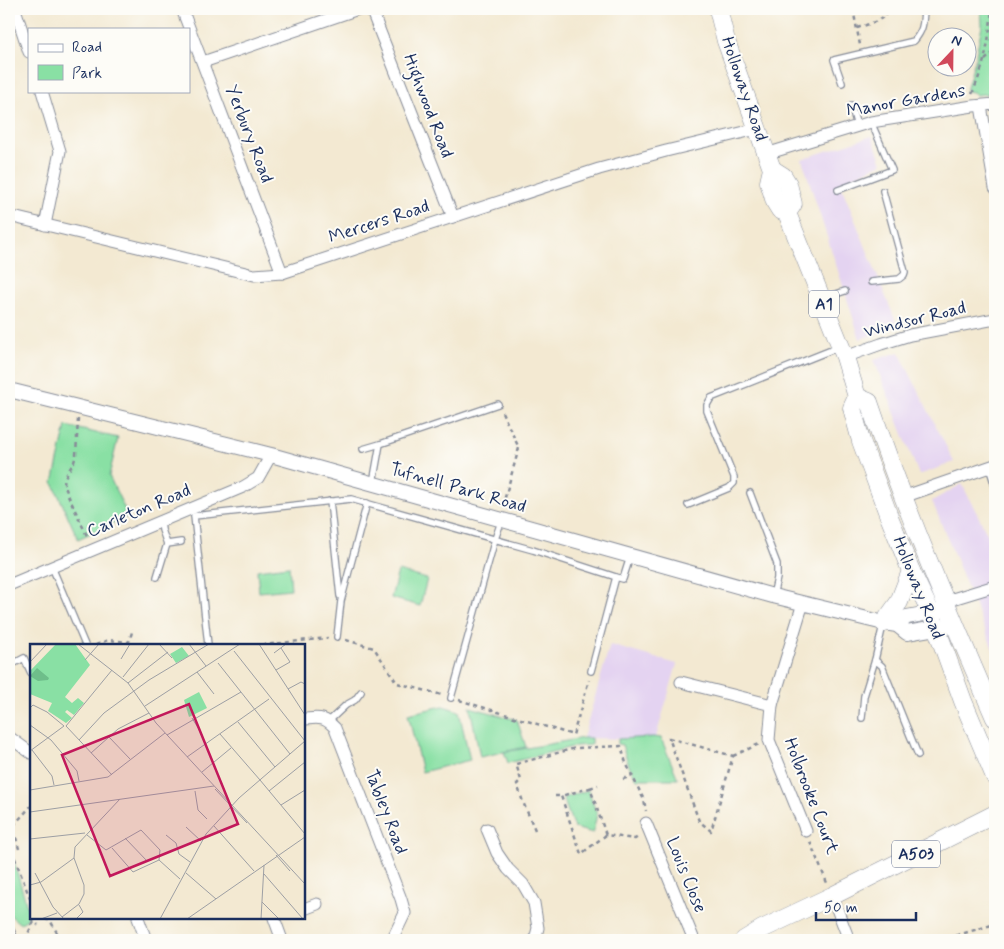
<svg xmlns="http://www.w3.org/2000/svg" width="1004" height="949" viewBox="0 0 1004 949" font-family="Mynerve,sans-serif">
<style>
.built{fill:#e4d3f1}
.green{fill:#89e0a4;stroke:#528881}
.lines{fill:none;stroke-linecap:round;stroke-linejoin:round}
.service-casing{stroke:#878c98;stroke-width:8}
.minor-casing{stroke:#878c98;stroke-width:13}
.tertiary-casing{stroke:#878c98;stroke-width:16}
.trunk-casing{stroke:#878c98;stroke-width:19}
.path{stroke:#878c98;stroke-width:2.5;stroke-dasharray:4 4;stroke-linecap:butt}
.service{stroke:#fff;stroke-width:5.5}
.minor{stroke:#fff;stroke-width:11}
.tertiary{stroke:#fff;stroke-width:14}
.trunk{stroke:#fff;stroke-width:18}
.path-bridge{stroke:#878c98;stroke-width:2.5;stroke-dasharray:4 4;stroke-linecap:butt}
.labels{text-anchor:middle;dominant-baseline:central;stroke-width:4;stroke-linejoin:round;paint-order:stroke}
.shield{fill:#fdfcf7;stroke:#5f6c8c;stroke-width:1}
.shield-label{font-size:16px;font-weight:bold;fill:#1b2f5e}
.street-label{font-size:18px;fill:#1b2f5e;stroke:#fdfcf7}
.inset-road{fill:none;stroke:#9d9fa4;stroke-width:1}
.view{fill:#c2185b;fill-opacity:0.15;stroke:#c2185b;stroke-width:2.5}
.inset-edge{fill:none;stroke:#1b2f5e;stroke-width:2.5}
</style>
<rect width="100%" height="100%" fill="#fdfcf7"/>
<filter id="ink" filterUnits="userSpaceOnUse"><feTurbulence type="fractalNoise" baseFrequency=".02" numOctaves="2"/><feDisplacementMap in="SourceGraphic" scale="10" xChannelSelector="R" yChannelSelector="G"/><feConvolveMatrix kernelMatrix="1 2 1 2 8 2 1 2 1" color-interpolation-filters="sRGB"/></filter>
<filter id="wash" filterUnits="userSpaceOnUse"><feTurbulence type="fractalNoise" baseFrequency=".0096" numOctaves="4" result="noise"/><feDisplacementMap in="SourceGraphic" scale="20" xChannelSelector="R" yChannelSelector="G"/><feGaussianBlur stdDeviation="1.12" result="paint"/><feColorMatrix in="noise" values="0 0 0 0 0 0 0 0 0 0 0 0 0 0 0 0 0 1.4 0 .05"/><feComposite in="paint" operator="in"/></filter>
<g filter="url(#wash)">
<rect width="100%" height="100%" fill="#f3e9d2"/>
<g class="built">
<polygon points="872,136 882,163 840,183 898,327 860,339 802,159"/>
<polygon points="899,352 954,462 919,475 874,360"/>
<polygon points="962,484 995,549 995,654 932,501"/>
<polygon points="610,645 677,664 656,737 632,739 583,738"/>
</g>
<g class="green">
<polygon points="981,9 995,9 995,93 976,95 973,92 966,91 975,60 982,25"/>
<polygon points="66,426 118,438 109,476 128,516 78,539 53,483"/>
<polygon points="289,566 291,589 259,592 257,570"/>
<polygon points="398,571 427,579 420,606 391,598"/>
<polygon points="443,706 459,711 470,760 422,772 408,714"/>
<polygon points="470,707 517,720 526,747 480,757"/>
<polygon points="653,737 661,738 678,779 637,779 629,766 622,745 618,744 618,739"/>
<polygon points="583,738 591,738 591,745 576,746 508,763 504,752"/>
<polygon points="588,790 597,814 593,833 574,828 563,798"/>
<path d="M12 855 29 913C28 919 25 922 19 923L9 914V860Z"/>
</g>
</g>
<g filter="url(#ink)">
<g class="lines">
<g class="service-casing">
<g id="service">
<path d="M842 83 834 60 914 41C924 29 923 23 924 9"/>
<polyline points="851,105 857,126"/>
<polyline points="838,190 892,170 871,122"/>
<polyline points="871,282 899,279 904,275 905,272 883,191"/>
<polyline points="824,298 845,291"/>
<polyline points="363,449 380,444"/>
<polyline points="989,467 995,486"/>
<polyline points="373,483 380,444 498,404"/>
<polyline points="750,493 777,564 777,578 773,596"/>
<polyline points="330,501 340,596"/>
<polyline points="688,505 729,488 734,483 734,477 707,411 707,405 711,398 839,347"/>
<polyline points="167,544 181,542"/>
<polyline points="52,567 85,645"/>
<polyline points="157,577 167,544 162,530 161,522"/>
<polyline points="337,637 341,601 367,503"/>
<polyline points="208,645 194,516 351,499 533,550 616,577"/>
<polyline points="875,660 882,666 918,755"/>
<polyline points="9,666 24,658 31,673"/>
<polyline points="591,671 616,577 623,579 630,557"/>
<polyline points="451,698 495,539 502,519"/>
<polyline points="862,718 864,696 875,660 883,625"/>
<polyline points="329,721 346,705 355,700 361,692"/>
<polyline points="9,926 14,937 13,940"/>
</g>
</g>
<g class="minor-casing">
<g id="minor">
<polyline points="15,9 29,52"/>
<polyline points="182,9 282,273"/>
<polyline points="371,9 453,217"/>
<polyline points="203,62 358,9"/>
<polyline points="42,91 60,151 45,225"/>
<polyline points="981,106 995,188"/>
<polyline points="766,154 871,122 973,106 995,104"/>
<polyline points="9,216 254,275 282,273 599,169 666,151 757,129"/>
<polyline points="845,357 881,344 910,335 995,319"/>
<polyline points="903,497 995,465"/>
<polyline points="9,585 243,487 258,478 271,455"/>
<polyline points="946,601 995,586"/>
<polyline points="803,603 772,705 769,740 806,831"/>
<polyline points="681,682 772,705"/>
<path d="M304 719C319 718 324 716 335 728L401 899 405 913 392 940"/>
<polyline points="9,736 9,737 31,753"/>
<polyline points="646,823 694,940"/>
<polyline points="487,829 497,853 508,869 523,884 534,903 538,928 535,940"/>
<polyline points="832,896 849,940"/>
<polyline points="304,909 317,904"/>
<polyline points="138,918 146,940"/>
<polyline points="274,918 282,940"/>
</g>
</g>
<g class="tertiary-casing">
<g id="tertiary">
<polyline points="9,390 271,455 773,596 884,623 897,625 907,633 947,626"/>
<polyline points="897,625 907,617 940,611"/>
</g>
</g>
<g class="trunk-casing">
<g id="trunk">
<polyline points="718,9 726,41 772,169 769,182 775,202 780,210 787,213 845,357 857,397 852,408 861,441 890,519 911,571 931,613 963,701 995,777"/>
<polyline points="772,169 783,176 788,184 793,204 787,213"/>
<path d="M857 397 869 402C905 509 950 614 995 718"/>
<polyline points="884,623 899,602 911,571"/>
<polyline points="744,940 762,929 832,896 995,814"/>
</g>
</g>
<g class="path">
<polyline points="853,9 860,45"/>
<path d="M857 28C869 24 883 21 890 9"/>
<polyline points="985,60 995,51"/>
<path d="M972 94C985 65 989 41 992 9"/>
<polyline points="502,412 519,448 502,508"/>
<polyline points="78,419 76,455 74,462 65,477 64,483 68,495 88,538"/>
<polyline points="346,640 374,648 397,683 442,695"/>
<polyline points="96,645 108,640 129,642 132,632"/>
<polyline points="262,645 328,638"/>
<polyline points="459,700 573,735 589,680"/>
<polygon points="669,738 733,756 711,831 699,821"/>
<polyline points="733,756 759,744"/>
<polyline points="623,779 632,776"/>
<polyline points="590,788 598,785"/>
<polyline points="555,796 561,796"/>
<polyline points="535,830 523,802 517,784 521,780 516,764 576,748 621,746 626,763 644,800 646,811"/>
<polyline points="606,835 581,854 561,796 590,788 606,835 635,839 639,836"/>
<polyline points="810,842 827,883"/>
<polyline points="9,843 31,901"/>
<polyline points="19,849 14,830 14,825 31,806"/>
<polyline points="693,904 699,902"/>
<polyline points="34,918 33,920 38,925"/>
<polyline points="45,918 51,922 61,940"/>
<polyline points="26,940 27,936 33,923 38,926"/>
<polyline points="941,940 995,924"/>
</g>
<use href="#service" class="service"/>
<use href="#minor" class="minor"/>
<use href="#tertiary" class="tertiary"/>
<use href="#trunk" class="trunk"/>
<polyline class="path-bridge" points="9,936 14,940"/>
</g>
</g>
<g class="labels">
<g class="shield">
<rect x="809" y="290.5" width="30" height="27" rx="4"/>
<rect x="892" y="840.5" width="48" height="27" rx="4"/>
</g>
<g class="shield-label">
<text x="824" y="304">A1</text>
<text x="916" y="854">A503</text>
</g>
<g class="street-label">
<text transform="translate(744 89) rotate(71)">Holloway Road</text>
<text transform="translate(906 101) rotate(-10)">Manor Gardens</text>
<text transform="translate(428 106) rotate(69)">Highwood Road</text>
<text transform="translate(249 134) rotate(69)">Yerbury Road</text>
<text transform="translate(379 222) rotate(-18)">Mercers Road</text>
<text transform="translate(915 320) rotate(-14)">Windsor Road</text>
<text transform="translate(458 488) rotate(16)">Tufnell Park Road</text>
<text transform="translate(139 511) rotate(-23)">Carleton Road</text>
<text transform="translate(918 588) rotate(68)">Holloway Road</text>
<text transform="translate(811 796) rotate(69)">Holbrooke Court</text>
<text transform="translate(386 812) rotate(69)">Tabley Road</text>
<text transform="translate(686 875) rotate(68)">Louis Close</text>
</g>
</g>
<g transform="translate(30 644)">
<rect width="275" height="275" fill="#f3e9d2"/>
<path d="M26 0H45L60 21 35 53 42 59 48 54 54 59 44 71 37 66 35 68 42 74 36 79 18 67 22 59 0 50V27ZM152 3 159 12 146 19 140 10ZM169 48 177 64 159 73 154 56Z" fill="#89e0a4"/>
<path d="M7 24 19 34 18 36 8 37 0 32Z" fill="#6ebe8a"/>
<path class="inset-road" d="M48 0 98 39 126 79 275 240M129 0 142 14M159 0 176 22M229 0 275 71M204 7 275 97M244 9 256 0M91 15 100 0M55 16 69 0M0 18 17 0M188 19 260 110M246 26 260 18 251 4M167 28 184 50M93 33 119 0M98 39 138 8M258 45 271 38 275 40M115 62 210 0M0 64 3 61 17 68 34 82 0 107M162 74 170 87M208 78 245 123M0 81 21 96 47 127 49 137M190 90 230 136M137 91 211 48M79 93 100 115M49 96 74 69 119 36 179 0M2 106 22 132 24 141M61 109 88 85 119 69M157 113 239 55M172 128 201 104M82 131 36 82 82 26M230 136 275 190M185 145 217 179M0 146 78 133 135 89M165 147 168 166 177 175M239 147 275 118M251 161 275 146M0 168 184 142M184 182 224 227M156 183 171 197M57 191 76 206 111 186 130 206 129 216M136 191 146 199 149 210 160 218M95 194 118 218M0 195 55 189M82 204 103 228 129 216M246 211 260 227M129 216 150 235M5 229 23 263 34 275M156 229 186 255M234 230 273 275M0 241 11 238 44 214M232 258 249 275M32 273 49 260 54 250V241L44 214 45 203 90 155M11 275 27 269M46 275 53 268 49 261M130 275 176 190 209 154 275 97M157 275 275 193M231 275 234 221"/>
<path class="view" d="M159 60 208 180 80 232 32 111Z"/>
<rect width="275" height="275" class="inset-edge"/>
</g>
<rect width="1004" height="949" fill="none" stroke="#fdfcf7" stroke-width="30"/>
<rect x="28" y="28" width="162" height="65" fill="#fdfcf7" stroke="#a3aaba"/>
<rect x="38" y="44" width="25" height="8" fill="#ffffff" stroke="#a3aaba"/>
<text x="72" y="52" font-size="15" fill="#1b2f5e">Road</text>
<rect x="38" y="65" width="25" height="15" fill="#89e0a4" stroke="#a3aaba"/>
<text x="72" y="78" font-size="15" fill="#1b2f5e">Park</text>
<g transform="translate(952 52) rotate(22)"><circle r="24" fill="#fdfcf7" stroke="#a3aaba"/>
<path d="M0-4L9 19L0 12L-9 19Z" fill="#d1495b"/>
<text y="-8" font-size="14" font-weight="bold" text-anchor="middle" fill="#1b2f5e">N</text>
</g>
<path d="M816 912v8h100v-8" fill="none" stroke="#1b2f5e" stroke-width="2.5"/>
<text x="824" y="912" font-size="15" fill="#1b2f5e" stroke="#fdfcf7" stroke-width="4" paint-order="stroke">50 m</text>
</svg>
